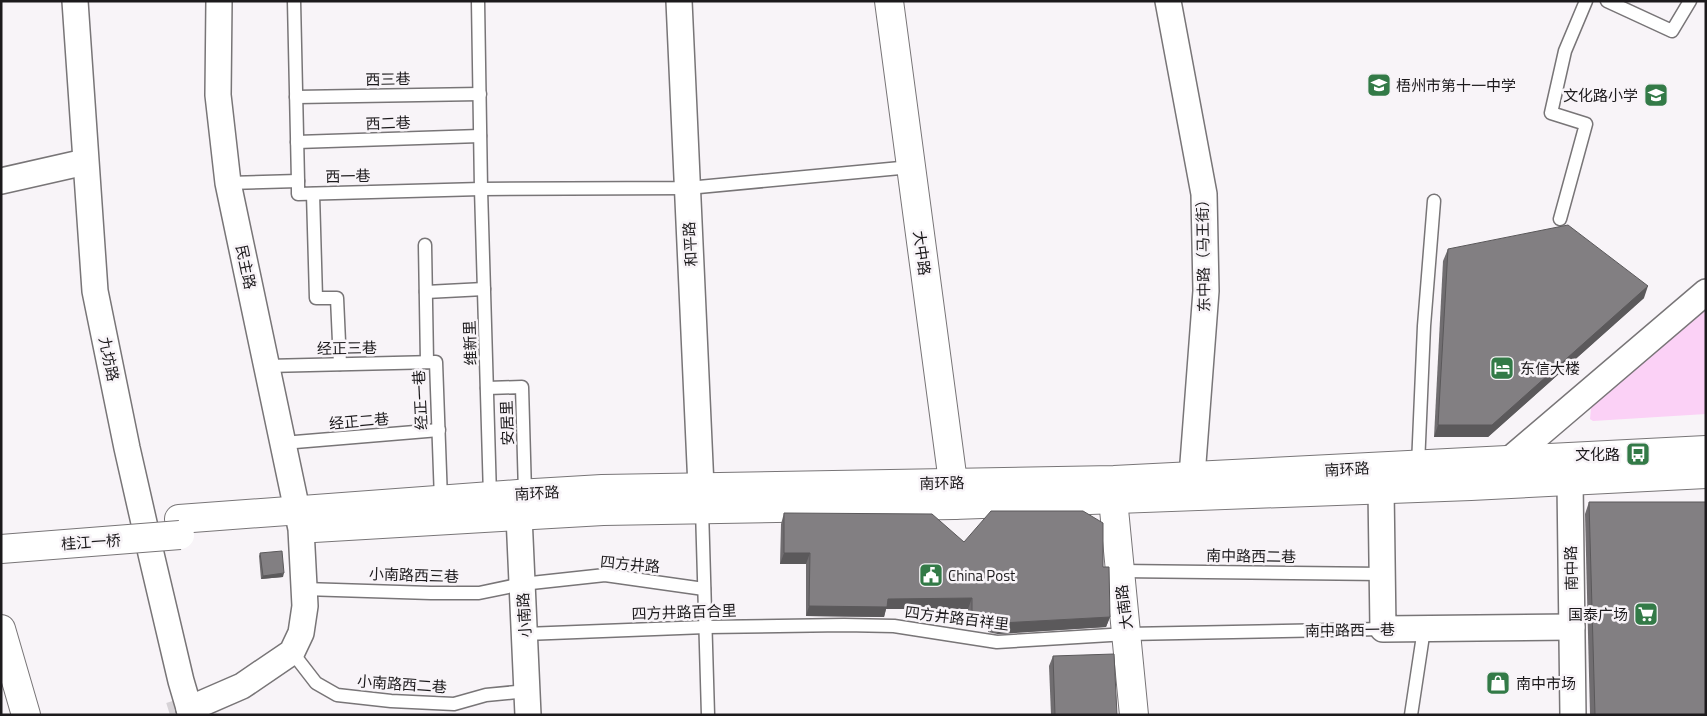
<svg xmlns="http://www.w3.org/2000/svg" width="1707" height="716" viewBox="0 0 1707 716" font-family="'Titillium Web','Noto Sans SC',sans-serif">
<style>
.green{fill:#fbd1f6}
.lines{fill:none;stroke-linecap:round;stroke-linejoin:round}
.minor-tunnel{stroke:#d7d3d7;stroke-width:25;stroke-dasharray:25 12;stroke-linecap:butt}
.service-casing{stroke:#787577;stroke-width:15}
.minor-casing{stroke:#787577;stroke-width:28}
.tertiary-casing{stroke:#787577;stroke-width:30}
.secondary-casing{stroke:#787577;stroke-width:30}
.service{stroke:#fff;stroke-width:12}
.minor{stroke:#fff;stroke-width:25}
.tertiary{stroke:#fff;stroke-width:28}
.secondary{stroke:#fff;stroke-width:28}
.secondary-bridge-casing{stroke:#787577;stroke-width:30;stroke-linecap:butt}
.secondary-bridge{stroke:#fff;stroke-width:28}
.wall{fill:#706d70}
.shaded-wall{fill:#5b595b}
.building{fill:#827f82;stroke:#5b595b}
.labels{text-anchor:middle;dominant-baseline:central;stroke-width:5;stroke-linejoin:round;paint-order:stroke}
.street-label{font-size:15px;fill:#1c1a1c;stroke:#f8f4f8}
.poi-label{font-size:15px;fill:#1c1a1c;stroke:#f8f4f8;text-anchor:start}
</style>
<rect width="100%" height="100%" fill="#f8f4f8"/>
<polygon class="green" points="1706,300 1706,414 1593,421 1590,419 1591,408 1595,398"/>
<g class="lines">
<polyline class="minor-tunnel" points="170,715 189,709"/>
<g class="service-casing">
<g id="service">
<polyline points="294,1 298,181"/>
<polyline points="478,1 481,189 490,496"/>
<polyline points="1607,1 1672,31 1690,1"/>
<polyline points="296,97 480,94"/>
<polyline points="297,142 480,136"/>
<polyline points="228,183 298,181 298,194 481,189 688,188 911,167"/>
<polyline points="313,194 316,298 337,298 340,364"/>
<polyline points="1560,219 1586,124 1551,113 1565,51 1586,1"/>
<polyline points="425,245 427,362"/>
<polyline points="426,292 484,289"/>
<polyline points="267,366 436,362 441,500"/>
<polyline points="487,388 522,387 525,493"/>
<polyline points="283,443 439,430"/>
<polyline points="1418,465 1424,326 1434,201"/>
<polyline points="702,509 708,715"/>
<polyline points="1120,571 1383,574"/>
<polyline points="304,589 431,593 479,593 522,584 605,575 704,589"/>
<polyline points="525,634 706,627 844,625 894,626 997,642 1127,634 1383,629"/>
<polyline points="292,652 316,683 337,695 391,701 454,704 486,695 527,691"/>
<polyline points="1411,715 1424,629"/>
</g>
</g>
<g class="minor-casing">
<g id="minor">
<polyline points="75,1 95,291 127,448 152,558 181,681 191,715"/>
<polyline points="679,1 701,487"/>
<polyline points="1168,1 1204,194 1206,291 1192,476"/>
<polyline points="1,181 85,162"/>
<polyline points="1509,460 1706,292"/>
<polyline points="1570,481 1573,715"/>
<polyline points="1381,489 1383,629 1572,627"/>
<polyline points="519,516 528,715"/>
<polyline points="189,709 242,686 292,652 301,633 305,606 301,529 228,183 218,95 219,1"/>
</g>
</g>
<g class="tertiary-casing">
<g id="tertiary">
<polyline points="889,1 953,482 954,505"/>
<polyline points="1113,499 1134,715"/>
<polyline points="1,629 26,715"/>
</g>
</g>
<g class="secondary-casing">
<g id="secondary">
<polyline points="179,519 518,494 602,489 1114,480 1706,450"/>
<polyline points="314,528 603,511 954,505 1471,486 1706,474"/>
</g>
</g>
<use href="#service" class="service"/>
<use href="#minor" class="minor"/>
<use href="#tertiary" class="tertiary"/>
<use href="#secondary" class="secondary"/>
<g class="secondary-bridge-casing">
<polyline id="secondary-bridge" points="1,549 180,535"/>
</g>
<use href="#secondary-bridge" class="secondary-bridge"/>
</g>
<g class="wall">
<polygon points="1448,249 1644,298 1488,437 1434,437 1443,261"/>
<polygon points="1589,502 1706,715 1590,715 1585,514"/>
<polygon points="784,513 964,542 1103,567 1110,617 1106,627 997,634 988,632 988,625 968,625 968,609 886,609 884,617 806,616 806,564 780,564 781,524"/>
<polygon points="260,553 283,577 261,579 259,556"/>
<polygon points="1053,656 1117,715 1051,715 1049,666"/>
</g>
<g class="shaded-wall">
<polygon points="1648,286 1644,298 1488,437 1434,437 1438,425"/>
<polygon points="784,553 810,553 806,564 780,564"/>
<polygon points="284,573 283,577 261,579 263,576"/>
<polygon points="972,598 968,609 886,609 884,617 806,616 809,606 888,599"/>
<polygon points="972,614 992,614 988,625 968,625"/>
<polygon points="1110,617 1106,627 997,634 1001,623"/>
</g>
<g class="building">
<polygon points="1568,225 1648,286 1492,425 1438,425 1448,249"/>
<polygon points="1589,502 1706,502 1706,715 1595,715"/>
<polygon points="991,511 1083,511 1103,523 1103,567 1109,567 1110,617 1001,623 992,622 992,614 972,614 972,598 888,599 887,607 809,606 810,553 784,553 784,513 932,514 964,542"/>
<polygon points="282,551 284,573 263,576 260,553"/>
<polygon points="1114,654 1117,715 1055,715 1053,656"/>
</g>
<defs>
<g id="school-square" transform="scale(1.25)"><rect x="-9" y="-9" width="18" height="18" rx="4" fill="#337a47" stroke="#f8f4f8"/><path d="M0-5L7-2L0 1L-7-2ZM-4 1L0 2.5L4 1V4Q0 6-4 4Z" fill="#fff"/></g>
<g id="hotel-square" transform="scale(1.25)"><rect x="-9" y="-9" width="18" height="18" rx="4" fill="#337a47" stroke="#f8f4f8"/><path d="M-6-4.5h1.5V1H6V5H4.5V3h-9V5H-6ZM-4 0a1.8 1.8 0 1 1 3.6 0ZM.5 0V-2.5h3Q6-2.5 6 0Z" fill="#fff"/></g>
<g id="bus-square" transform="scale(1.25)"><rect x="-9" y="-9" width="18" height="18" rx="4" fill="#337a47" stroke="#f8f4f8"/><path d="M-5-6H5V4H4V6H2V4H-2V6H-4V4H-5ZM-3.5-4V0h7V-4ZM-3.5 1.2v1.5H-2V1.2ZM2 1.2v1.5H3.5V1.2Z" fill="#fff"/></g>
<g id="civic-square" transform="scale(1.25)"><rect x="-9" y="-9" width="18" height="18" rx="4" fill="#337a47" stroke="#f8f4f8"/><path d="M-.6-6.5H3V-4.5H.6V-3L4-1V1h2V6H-6V1h2V-1L-.6-3ZM-1.2 2.5V6h2.4V2.5Z" fill="#fff"/></g>
<g id="supermarket-square" transform="scale(1.25)"><rect x="-9" y="-9" width="18" height="18" rx="4" fill="#337a47" stroke="#f8f4f8"/><path d="M-6-5.5h2.5l.6 2H6L4.5 2H-2.5L-4.4-4H-6ZM-1.5 3.2a1.3 1.3 0 1 0 .1 0ZM3 3.2a1.3 1.3 0 1 0 .1 0Z" fill="#fff"/></g>
<g id="shop-square" transform="scale(1.25)"><rect x="-9" y="-9" width="18" height="18" rx="4" fill="#337a47" stroke="#f8f4f8"/><path d="M-5-2.5h2.3a2.7 3.5 0 0 1 5.4 0H5L5.5 6h-11ZM-1.5-2.5h3a1.5 2.3 0 0 0-3 0Z" fill="#fff"/></g>
</defs>
<g fill-rule="evenodd">
<use href="#school-square" x="1379" y="85"/>
<use href="#school-square" x="1656" y="95"/>
<use href="#hotel-square" x="1502" y="368"/>
<use href="#bus-square" x="1638" y="454"/>
<use href="#civic-square" x="931" y="575"/>
<use href="#supermarket-square" x="1646" y="614"/>
<use href="#shop-square" x="1498" y="683"/>
</g>
<g class="labels">
<g class="street-label">
<text transform="translate(388 79) rotate(-1)">西三巷</text>
<text transform="translate(388 123) rotate(-2)">西二巷</text>
<text transform="translate(348 176) rotate(-1)">西一巷</text>
<text transform="translate(690 244) rotate(-93)">和平路</text>
<text transform="translate(1203 252) rotate(-91)">东中路（马王街）</text>
<text transform="translate(922 253) rotate(82)">大中路</text>
<text transform="translate(246 267) rotate(78)">民主路</text>
<text transform="translate(470 343) rotate(-92)">维新里</text>
<text transform="translate(347 348) rotate(-1)">经正三巷</text>
<text transform="translate(109 359) rotate(78)">九坊路</text>
<text transform="translate(420 400) rotate(-93)">经正一巷</text>
<text transform="translate(359 421) rotate(-5)">经正二巷</text>
<text transform="translate(507 423) rotate(-92)">安居里</text>
<text transform="translate(1347 469) rotate(-3)">南环路</text>
<text transform="translate(942 483) rotate(-1)">南环路</text>
<text transform="translate(537 493) rotate(-3)">南环路</text>
<text transform="translate(91 542) rotate(-4)">桂江一桥</text>
<text transform="translate(1251 556) rotate(1)">南中路西二巷</text>
<text transform="translate(630 564) rotate(5)">四方井路</text>
<text transform="translate(1571 568) rotate(-91)">南中路</text>
<text transform="translate(414 575) rotate(2)">小南路西三巷</text>
<text transform="translate(1124 607) rotate(-97)">大南路</text>
<text transform="translate(684 612) rotate(-2)">四方井路百合里</text>
<text transform="translate(524 615) rotate(-93)">小南路</text>
<text transform="translate(957 618) rotate(7)">四方井路百祥里</text>
<text transform="translate(1350 630) rotate(-1)">南中路西一巷</text>
<text transform="translate(402 684) rotate(4)">小南路西二巷</text>
</g>
<g class="poi-label">
<text x="1396" y="85">梧州市第十一中学</text>
<text x="1638" y="95" text-anchor="end">文化路小学</text>
<text x="1520" y="368">东信大楼</text>
<text x="1620" y="454" text-anchor="end">文化路</text>
<text x="948" y="575">China Post</text>
<text x="1628" y="614" text-anchor="end">国泰广场</text>
<text x="1516" y="683">南中市场</text>
</g>
</g>
<rect width="1707" height="716" fill="none" stroke="#1c1a1c" stroke-width="5"/>
</svg>
